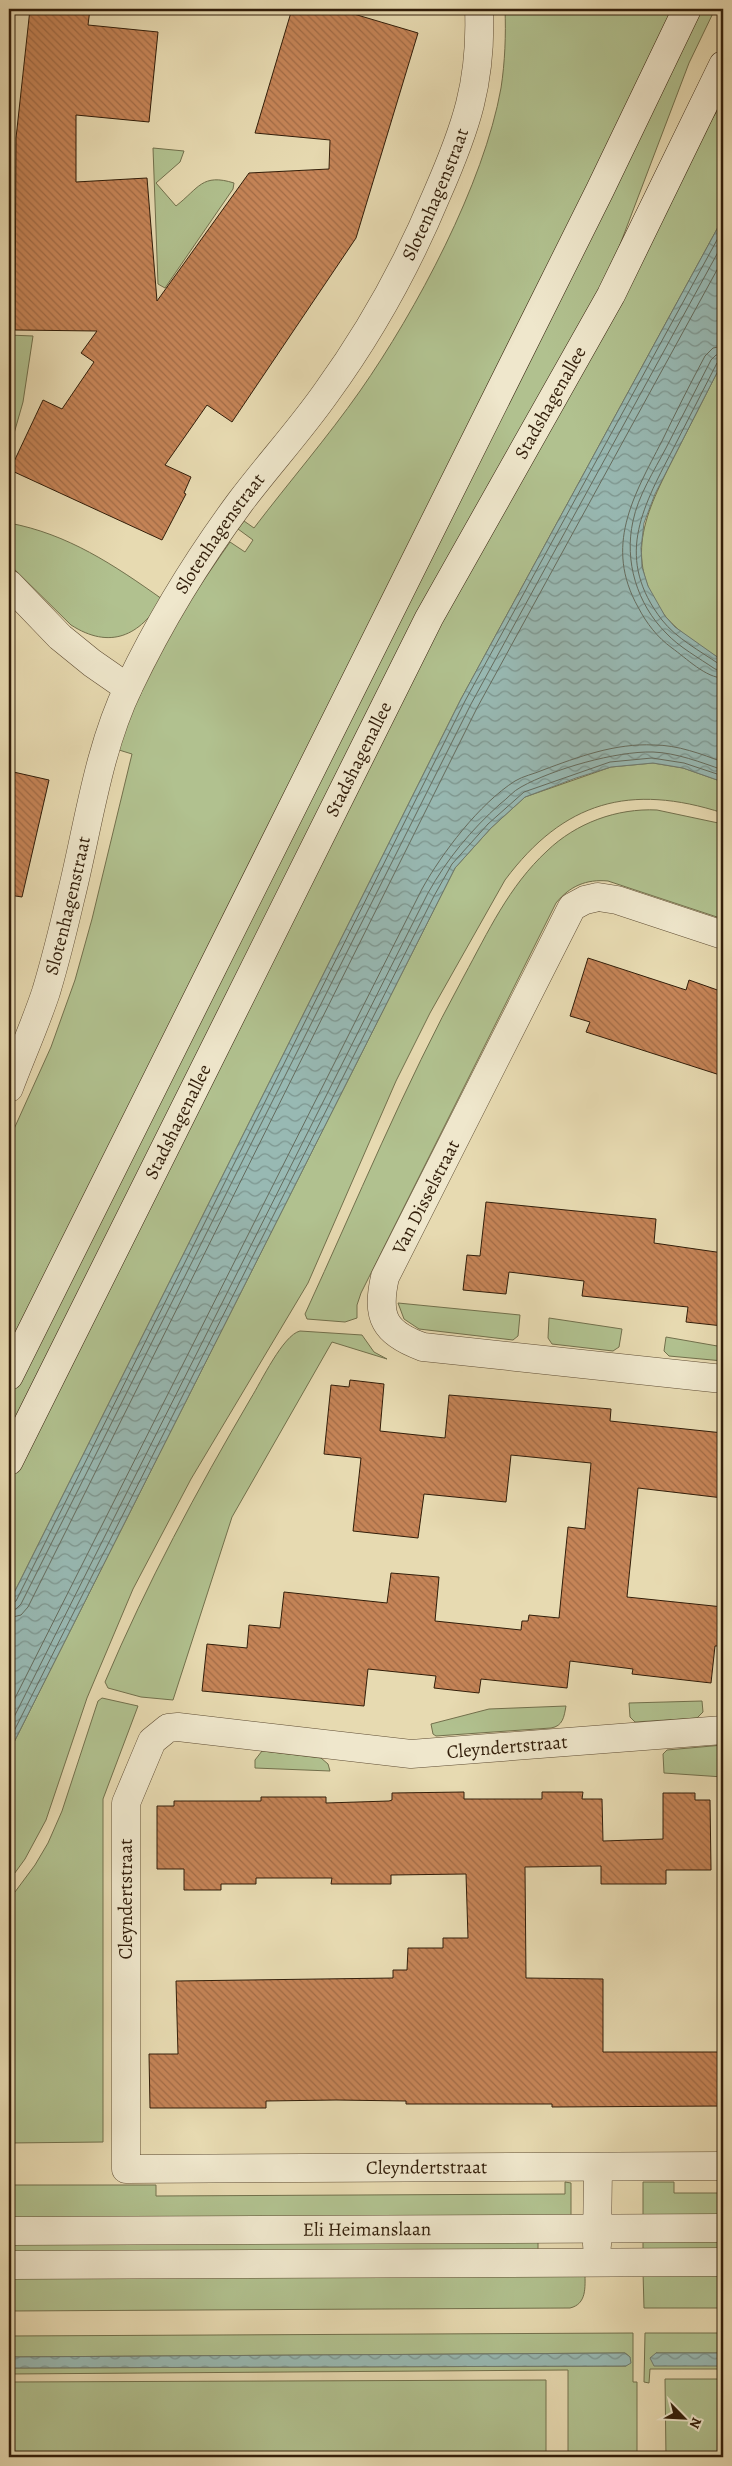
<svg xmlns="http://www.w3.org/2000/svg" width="732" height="2466" viewBox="0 0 732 2466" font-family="Alegreya,serif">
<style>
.grass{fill:#b1c18f;stroke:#72704c}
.water{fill:url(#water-waves);stroke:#6f7b6f}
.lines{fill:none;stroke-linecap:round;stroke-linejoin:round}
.shore{stroke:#656c5e;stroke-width:1}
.building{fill:url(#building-back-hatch);stroke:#321e0a}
.minor-casing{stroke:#5f4d34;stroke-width:29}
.secondary-casing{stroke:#321e0a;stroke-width:29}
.minor{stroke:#efe7cc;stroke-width:28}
.secondary{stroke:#efe7cc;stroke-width:28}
.labels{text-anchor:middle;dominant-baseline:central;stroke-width:5;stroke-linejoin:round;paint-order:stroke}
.street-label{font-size:19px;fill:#321e0a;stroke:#efe7cc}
</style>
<defs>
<pattern id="water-waves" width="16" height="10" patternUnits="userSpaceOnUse" patternTransform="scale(1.25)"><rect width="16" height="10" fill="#98b9b3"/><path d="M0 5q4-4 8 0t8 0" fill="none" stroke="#7d9690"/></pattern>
<pattern id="building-back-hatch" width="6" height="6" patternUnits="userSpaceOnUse" patternTransform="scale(1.25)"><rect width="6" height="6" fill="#c58457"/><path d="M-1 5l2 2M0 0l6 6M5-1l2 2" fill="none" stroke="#a16b46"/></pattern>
</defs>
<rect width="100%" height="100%" fill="#e7dab1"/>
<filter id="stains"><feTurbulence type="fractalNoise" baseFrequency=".004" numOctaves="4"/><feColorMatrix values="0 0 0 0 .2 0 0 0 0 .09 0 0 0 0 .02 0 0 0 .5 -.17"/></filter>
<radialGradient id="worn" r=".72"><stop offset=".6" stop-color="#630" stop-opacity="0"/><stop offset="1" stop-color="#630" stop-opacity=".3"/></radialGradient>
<g class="grass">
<path d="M505 9H675L9 1351V1140L51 1047 75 980 92 919 132 754 119 750C140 674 186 605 230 542L245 552 253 540 238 529 244 521 254 528C289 482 327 438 360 391 416 311 484 184 501 88 505 62 506 35 505 9Z"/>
<polygon points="701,9 715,9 689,63 610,271 9,1435 9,1400"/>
<polygon points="723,101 723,218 461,699 9,1603 9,1481 409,681 700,139"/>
<path d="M153 148 184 151 180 162 156 183 176 206C199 188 202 173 234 183L233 189 165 288 158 284Z"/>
<polygon points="9,335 33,336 23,402 9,451"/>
<path d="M723 361V661C704 648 681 635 666 617 619 557 649 507 678 449 693 420 708 390 723 361Z"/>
<path d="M9 523C68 534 114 565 162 599 140 636 110 650 71 625L9 564Z"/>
<path d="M653 763 683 768 723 782V813C630 783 564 801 505 880L430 1013 396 1081 308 1283 191 1479 133 1589 87 1698 46 1820 25 1859 9 1881V1752L455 868 491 828 525 797 611 767Z"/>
<path d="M657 810 723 824V919L608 881C586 879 570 886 556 903L361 1293 357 1305V1318L345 1322 307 1319 305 1314C357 1201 404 1086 464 976 488 932 509 886 547 851 576 823 617 808 657 810Z"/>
<polygon points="398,1303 520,1315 518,1336 513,1340 419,1329 404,1319"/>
<polygon points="549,1318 622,1329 619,1347 613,1351 552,1344 548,1338"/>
<path d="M300 1331 362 1335 374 1352 387 1359 332 1342 232 1517 173 1700 141 1697 108 1688 105 1682C147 1583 197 1490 251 1398 261 1382 283 1335 300 1331Z"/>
<polygon points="666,1337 723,1347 723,1361 669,1356 664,1351"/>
<polygon points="102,1698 138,1706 103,1799 103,2142 9,2143 9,1900 35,1865 48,1843 62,1811 98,1701"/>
<polygon points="702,1701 703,1712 697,1718 635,1722 630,1717 629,1703"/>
<path d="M566 1706C564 1717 563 1726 551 1728L436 1736 433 1734 431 1724 489 1709Z"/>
<polygon points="723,1745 723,1777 664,1773 663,1754 667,1750"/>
<polygon points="262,1751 321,1758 328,1764 330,1771 255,1768 255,1760"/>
<polygon points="565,2182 571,2183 571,2219 9,2221 9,2185 156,2185 156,2196 565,2194"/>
<polygon points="643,2182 674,2182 674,2193 723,2193 723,2218 643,2219"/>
<polygon points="538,2238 538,2253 9,2255 9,2241"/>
<polygon points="643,2238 723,2238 723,2252 643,2253"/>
<polygon points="643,2272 723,2272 723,2308 644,2308"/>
<path d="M585 2273C585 2287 587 2304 570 2308L9 2311V2275Z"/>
<polygon points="633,2333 633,2382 637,2382 637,2457 568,2457 568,2370 9,2374 9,2368 626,2366 630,2357 625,2353 9,2357 9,2336"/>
<polygon points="645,2333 723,2333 723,2353 656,2353 723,2366 723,2369 650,2369 649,2383 644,2382"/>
<polygon points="665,2379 723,2379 723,2457 666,2457"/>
<polygon points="546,2380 546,2457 9,2457 9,2382"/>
</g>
<g class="water">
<polygon points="723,218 723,361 655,494 644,523 641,548 642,567 648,586 665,616 675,627 723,661 723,782 683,768 653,763 611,767 576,778 525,797 491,828 455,868 9,1752 9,1603 461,699"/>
<polygon points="625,2353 630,2357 631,2363 626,2366 9,2368 9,2357"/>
<polygon points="656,2353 723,2353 723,2366 654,2366 650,2358"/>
</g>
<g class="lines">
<g class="shore">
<path d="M723 346 713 348 705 356C690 384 676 412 662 441 633 497 604 546 638 607 647 624 657 637 672 648 686 658 706 678 723 678"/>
<path d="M723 354 716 355 711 360C696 389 681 419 666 448 654 471 638 496 633 521 624 561 637 604 666 633 679 647 699 658 715 669L723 671"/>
<path d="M723 360 717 363C702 392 687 422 672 451 641 510 615 559 662 620 676 638 700 651 719 664L723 665"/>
<polyline points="9,1604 16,1601 465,701 723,229"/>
<polyline points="9,1611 16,1609 21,1604 471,704 723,243"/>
<polyline points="9,1618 21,1615 28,1607 477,708 723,259"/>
<path d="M9 1710 422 889C442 853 479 804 515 781 523 776 534 774 543 770 578 757 615 743 654 745 678 745 701 754 723 762"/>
<path d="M9 1727 428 893C447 859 471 830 500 804 507 799 513 791 521 787 553 769 616 751 653 752 677 753 700 762 723 770"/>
<polyline points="9,1741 434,896 452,864 488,824 524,792 610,762 652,758 684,763 723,776"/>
</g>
</g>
<g class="building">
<polygon points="30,9 90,9 88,25 158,32 149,122 76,115 76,182 147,178 157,301 249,173 329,169 330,140 255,133 292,9 337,9 418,33 356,238 232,422 207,405 165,465 191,477 184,493 186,494 162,540 10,470 43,400 62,409 94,362 81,353 97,331 15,330 16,138"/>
<polygon points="9,771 49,780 22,897 9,895"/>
<polygon points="588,958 686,990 689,980 723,992 723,1076 586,1032 590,1022 570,1016"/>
<polygon points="486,1202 656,1219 654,1243 723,1253 723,1326 686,1322 688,1307 582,1296 584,1281 509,1272 506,1294 463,1290 467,1255 480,1256"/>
<polygon points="350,1380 384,1384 380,1431 445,1438 449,1395 611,1409 610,1421 723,1433 723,1498 638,1488 627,1597 723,1607 723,1646 715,1646 711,1683 632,1674 633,1669 570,1661 567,1688 481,1679 479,1693 434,1688 436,1676 368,1669 364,1706 202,1691 207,1644 247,1648 249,1625 280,1628 284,1592 387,1603 391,1573 439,1577 435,1621 521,1630 522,1621 528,1621 529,1615 559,1618 568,1527 585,1529 591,1463 511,1455 506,1502 424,1494 418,1538 353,1531 361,1458 324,1454 331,1385 349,1387"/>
<polygon points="464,1792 464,1799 542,1799 542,1792 583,1792 582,1799 602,1799 603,1841 663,1839 663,1793 695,1793 695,1800 710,1800 711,1870 666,1870 666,1884 601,1884 601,1866 525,1867 526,1978 603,1979 603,2052 723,2052 723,2106 552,2107 552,2104 406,2104 406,2101 336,2100 266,2101 266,2108 150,2108 149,2054 178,2054 176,1981 393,1978 393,1970 407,1970 408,1948 443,1948 443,1938 468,1938 466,1874 391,1875 391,1884 331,1884 332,1878 256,1878 256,1884 221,1884 221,1890 184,1890 184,1869 157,1869 157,1806 174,1806 174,1801 261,1801 261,1797 326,1797 326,1803 389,1801 392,1800 392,1793"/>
</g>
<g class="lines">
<g class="minor-casing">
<g id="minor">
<polyline points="9,584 60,637 92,663 128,688"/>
<path d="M723 935 617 900 598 897 585 900 572 907 385 1277C376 1317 384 1333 423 1347L723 1379"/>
<path id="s1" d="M9 1088C21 1056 35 1025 46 992 55 962 63 930 70 900 88 829 97 752 129 686 160 621 198 559 241 501 269 464 300 430 326 393 371 331 408 264 437 194 466 128 482 82 479 9"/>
<path id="s2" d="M723 1730 411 1754 178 1727 168 1728 152 1741 126 1803V2169L723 2166"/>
<path id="s3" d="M9 2231 723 2228"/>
<polyline points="597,2245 598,2167"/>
<polyline points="9,2265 723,2262"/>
</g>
</g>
<g class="secondary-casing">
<g id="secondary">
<polyline points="9,1376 600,190 687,9"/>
<path id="s4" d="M9 1461 429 618 611 295 723 65"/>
</g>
</g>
<use href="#minor" class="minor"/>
<use href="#secondary" class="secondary"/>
</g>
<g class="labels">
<g class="street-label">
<text stroke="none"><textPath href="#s1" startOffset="1002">Slotenhagenstraat</textPath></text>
<text stroke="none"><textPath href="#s4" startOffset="1189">Stadshagenallee</textPath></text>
<text stroke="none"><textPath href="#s1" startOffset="598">Slotenhagenstraat</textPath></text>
<text stroke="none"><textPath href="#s4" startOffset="784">Stadshagenallee</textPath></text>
<text stroke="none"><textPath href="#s1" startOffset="192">Slotenhagenstraat</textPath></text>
<text stroke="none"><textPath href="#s4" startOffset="379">Stadshagenallee</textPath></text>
<text transform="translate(426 1197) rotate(-63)">Van Disselstraat</text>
<text transform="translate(507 1747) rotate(-5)">Cleyndertstraat</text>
<text transform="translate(126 1899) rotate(-90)">Cleyndertstraat</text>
<text stroke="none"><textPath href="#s2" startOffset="1312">Cleyndertstraat</textPath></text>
<text stroke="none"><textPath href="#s3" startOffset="358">Eli Heimanslaan</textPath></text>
</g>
</g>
<rect width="732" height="2466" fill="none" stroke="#e7dab1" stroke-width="30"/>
<rect x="10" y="10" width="712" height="2446" fill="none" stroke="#321e0a" stroke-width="2.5"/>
<rect x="15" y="15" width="702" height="2436" fill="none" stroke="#321e0a"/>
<g transform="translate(684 2418) rotate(114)" stroke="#efe7cc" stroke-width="4" paint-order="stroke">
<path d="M0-4L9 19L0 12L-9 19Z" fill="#321e0a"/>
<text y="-8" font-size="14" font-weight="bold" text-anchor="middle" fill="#321e0a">N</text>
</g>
<rect width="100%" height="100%" filter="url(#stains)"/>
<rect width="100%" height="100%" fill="url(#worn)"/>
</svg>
